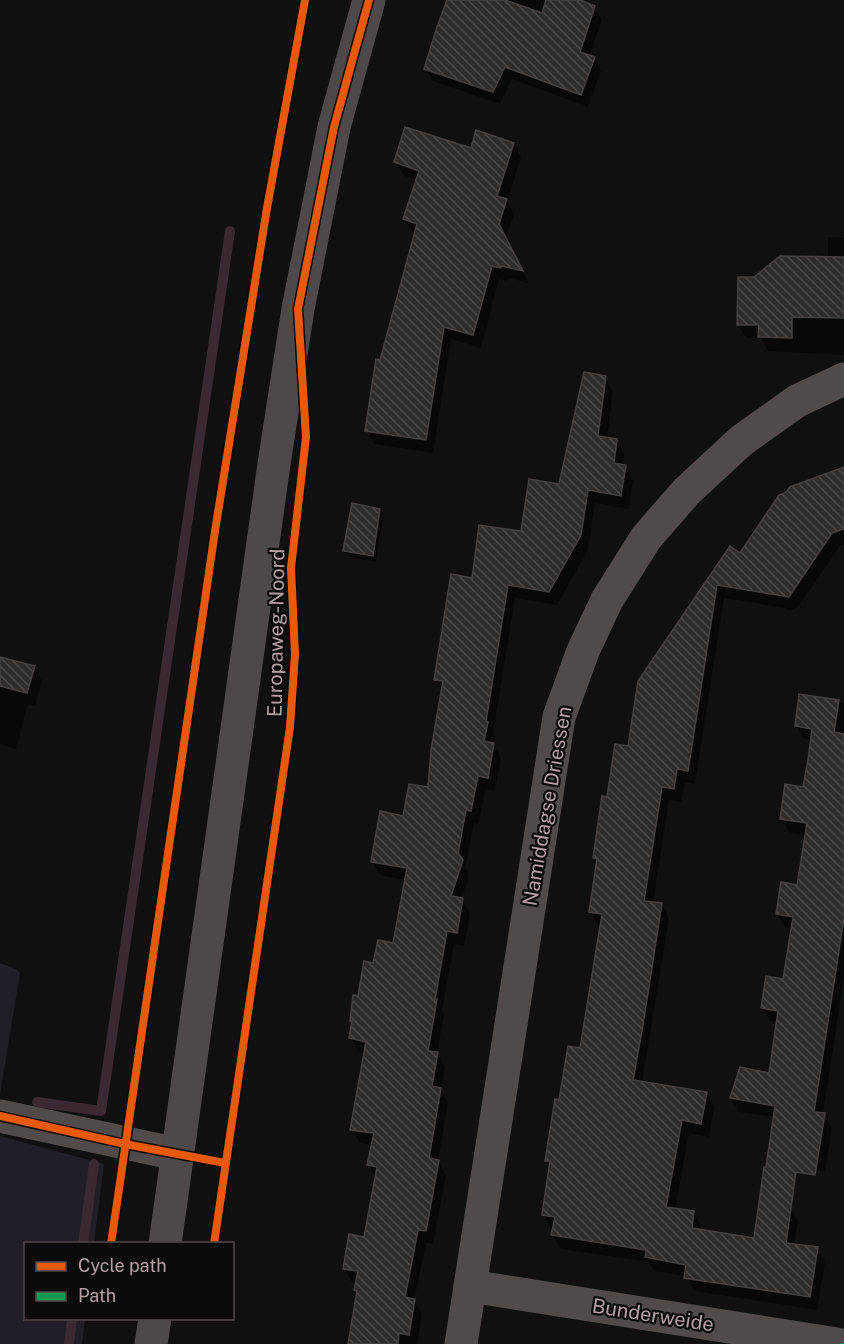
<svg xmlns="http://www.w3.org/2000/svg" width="844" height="1344" viewBox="0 0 844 1344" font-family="'Public Sans',sans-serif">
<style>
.green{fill:#201e26}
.shadow{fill:#0007}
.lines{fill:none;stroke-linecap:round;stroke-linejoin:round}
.stream{stroke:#3b2931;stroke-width:10}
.building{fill:url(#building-back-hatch);stroke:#453f3f;stroke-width:1.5}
.street{stroke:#504a4a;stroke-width:33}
.secondary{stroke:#4d4849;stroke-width:33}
.quiet{stroke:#139951;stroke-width:6;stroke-dasharray:12 6;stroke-linecap:butt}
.cycleway-casing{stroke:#0c0b0b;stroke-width:11}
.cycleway{stroke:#e8590c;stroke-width:8}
.labels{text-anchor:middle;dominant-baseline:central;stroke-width:4.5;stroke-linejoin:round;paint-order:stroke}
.street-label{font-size:20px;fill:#b3a0a3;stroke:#0c0b0b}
</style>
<defs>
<pattern id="building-back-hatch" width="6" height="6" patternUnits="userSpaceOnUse" patternTransform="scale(1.5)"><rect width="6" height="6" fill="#2f2c2c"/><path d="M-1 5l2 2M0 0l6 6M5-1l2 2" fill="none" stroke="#4b4747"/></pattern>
</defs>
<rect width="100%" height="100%" fill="#111010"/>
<g class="green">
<polygon points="0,963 16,969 20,973 0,1094"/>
<polygon points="0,1136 104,1164 94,1243 26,1244 26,1318 85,1319 82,1344 0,1344"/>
</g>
<g class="shadow">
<polygon points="448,0 576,0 594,7 602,20 589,57 594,58 601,71 588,107 512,79 500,104 433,81 426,68"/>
<polygon points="513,144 521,157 507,202 514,214 505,239 529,283 509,278 508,281 499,279 481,348 451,339 433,453 374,444 367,430 381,362 416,234 413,232 405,219 418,180 404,176 396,162"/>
<polygon points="828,237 844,238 844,355 768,351 761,338 746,338 738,324 755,279 828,259"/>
<polygon points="605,378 613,391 607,439 616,440 624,454 623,466 625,466 633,480 629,509 595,503 588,550 557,605 515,598 493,734 495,737 493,744 501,758 495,791 485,789 479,824 474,823 465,868 468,873 468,879 462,899 470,914 464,946 454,944 442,1011 444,1014 437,1053 445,1067 441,1090 448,1103 438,1161 446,1175 433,1244 426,1243 414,1301 422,1314 417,1344 349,1344 358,1294 356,1290 357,1283 352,1282 344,1268 365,1239 376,1178 369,1165 373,1145 360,1143 352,1130 365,1053 359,1052 351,1038 359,998 375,965 394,944 406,880 380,875 372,861 404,817 430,789 443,692 436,680 473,579 522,533 561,485"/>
<polygon points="844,469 844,545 839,547 799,606 795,608 793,610 788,610 785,608 724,598 695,784 685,782 681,802 669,800 653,903 661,904 669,918 642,1083 706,1093 714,1107 709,1137 689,1133 675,1210 693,1212 701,1226 700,1231 755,1240 790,1207 798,1221 794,1245 817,1249 825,1262 817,1310 694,1291 686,1276 654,1271 649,1262 561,1249 553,1235 554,1228 551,1228 543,1214 550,1167 547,1161 560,1101 581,1050 601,926 598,925 590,912 598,864 594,858 608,798 629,748 640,682 740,555"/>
<polygon points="380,510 383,517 376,562 349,557 345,551"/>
<polygon points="0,658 34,668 42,681 35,706 28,704 16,749 0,744"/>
<polygon points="801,696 844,703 844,977 823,1114 832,1128 825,1171 777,1166 775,1117 739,1112 731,1098 741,1069 770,1074 778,1022 770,1021 763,1008 784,981 792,929 785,927 777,914 799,887 807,835 789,833 782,819 805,789 812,740 804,739 796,725"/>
</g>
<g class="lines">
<g class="stream">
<polyline points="37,1102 101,1111 230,231"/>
<polyline points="83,1244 94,1164"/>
<polyline points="69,1344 72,1318"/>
</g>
</g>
<g class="building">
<polygon points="447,0 505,0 542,13 546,0 580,0 595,6 580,52 595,57 581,95 505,67 493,92 424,69 436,30"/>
<polygon points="405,127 471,148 476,130 514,143 497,196 507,199 499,224 523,271 502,266 501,268 492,266 473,335 444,327 426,440 365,431 376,359 380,360 417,224 403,219 419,171 394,162"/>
<polygon points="780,256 844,257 844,318 792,317 792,338 758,337 759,325 737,325 738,277 754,277"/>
<polygon points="584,372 606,376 598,436 617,439 614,463 626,465 621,496 588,490 581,535 549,592 508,585 486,721 488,722 484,741 494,743 488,778 478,776 471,811 466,810 458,853 463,860 451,896 463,898 457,933 447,931 435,999 437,999 428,1051 438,1052 432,1086 441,1088 429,1158 439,1160 426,1231 418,1230 405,1297 415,1299 409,1335 399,1333 398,1344 348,1344 357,1291 354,1290 358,1271 343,1269 349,1234 364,1237 377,1167 367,1165 374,1133 350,1130 366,1042 349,1038 352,1021 350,1021 353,995 358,996 364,961 373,963 378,940 393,943 407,868 371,862 380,811 403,816 409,784 428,787 431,750 443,681 434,680 451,574 472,578 479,525 521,531 529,479 559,484"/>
<polygon points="844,467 844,529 832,533 789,597 717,585 688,771 677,769 674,789 662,787 644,901 662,903 643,1025 633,1080 707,1092 701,1124 682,1120 666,1207 694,1211 692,1228 754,1238 764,1167 766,1167 775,1106 730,1098 740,1067 769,1073 778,1011 761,1008 766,976 783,979 793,917 776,914 781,882 797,885 807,823 780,819 785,784 803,787 808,760 812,729 795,726 799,694 839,700 834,732 844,734 844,918 814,1112 825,1113 815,1175 796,1172 786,1243 818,1247 810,1297 684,1278 686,1265 645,1257 646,1250 551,1235 555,1217 542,1215 550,1161 545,1161 555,1099 559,1100 568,1046 580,1048 602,914 589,912 597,859 593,858 602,796 607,797 615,744 628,746 638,681 730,546 740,553 779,495 785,493 790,487"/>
<polygon points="352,503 380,509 373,556 343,551"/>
<polygon points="0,657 35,666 27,693 0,686"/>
</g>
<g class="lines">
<g class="street">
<polyline points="0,1116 177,1154"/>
<polyline points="470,1286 837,1344"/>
<polyline points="461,1344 559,717 583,651 607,600 646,538 687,491 741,441 797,401 844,379"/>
</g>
<g class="secondary">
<polyline points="165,1244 274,464 298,309 334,127 369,0"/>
<polyline points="151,1344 155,1318"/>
</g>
<polyline class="quiet" points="844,1344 844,1343"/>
<g class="cycleway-casing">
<g id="cycleway">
<polyline points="0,1116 125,1144 225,1163"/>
<polyline points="111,1244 215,531 267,208 305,0"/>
<polyline points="214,1244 290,727 295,654 291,568 306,437 298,309 334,127 369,0"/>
</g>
</g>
<use href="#cycleway" class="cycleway"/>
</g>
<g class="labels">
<g class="street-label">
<text transform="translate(276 633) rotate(-89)">Europaweg-Noord</text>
<text transform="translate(547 806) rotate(-80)">Namiddagse Driessen</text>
<text transform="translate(653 1315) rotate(9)">Bunderweide</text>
</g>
</g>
<rect x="24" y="1242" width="210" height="78" fill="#0c0b0b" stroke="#4f4748" stroke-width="1.5"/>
<rect x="36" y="1262" width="30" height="9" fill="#e8590c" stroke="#4f4748" stroke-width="1.5"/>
<text x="78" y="1272" font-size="18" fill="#b3a0a3">Cycle path</text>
<rect x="36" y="1292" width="30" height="9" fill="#139951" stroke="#4f4748" stroke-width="1.5"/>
<text x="78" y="1302" font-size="18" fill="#b3a0a3">Path</text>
</svg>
